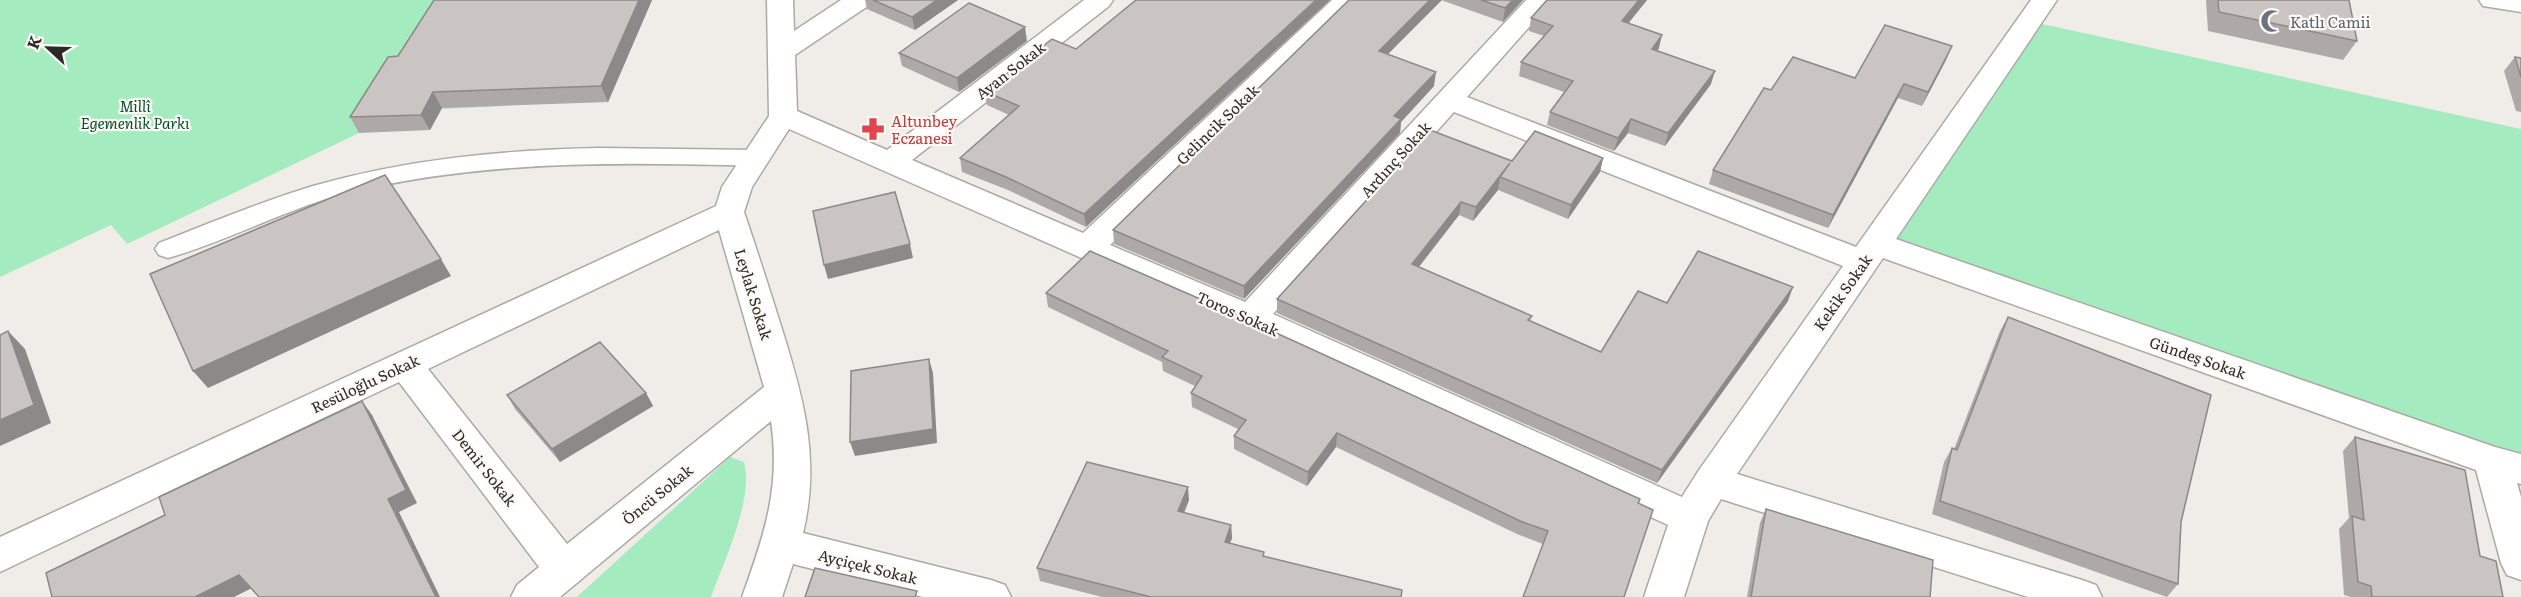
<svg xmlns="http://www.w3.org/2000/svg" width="2521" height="597" viewBox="0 0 2521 597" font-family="Literata,serif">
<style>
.green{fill:#a5ebc0}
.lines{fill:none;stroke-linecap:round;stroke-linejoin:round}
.lane-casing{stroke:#adaaa5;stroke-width:3}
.street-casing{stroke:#adaaa5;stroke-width:3}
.lane{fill:#fff;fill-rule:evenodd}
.street{fill:#fff;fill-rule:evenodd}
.wall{fill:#aea9a7}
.shaded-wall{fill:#8d8988}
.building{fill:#cac4c2;stroke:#8d8988;stroke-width:1.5}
.labels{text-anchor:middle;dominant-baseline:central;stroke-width:4.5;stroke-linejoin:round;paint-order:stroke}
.worship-label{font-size:15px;fill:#5b616d;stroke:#fdf9f4;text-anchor:start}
.street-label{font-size:15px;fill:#2c2a29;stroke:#fdf9f4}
.park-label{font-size:15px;font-style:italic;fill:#084e2e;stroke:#fdf9f4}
.health-label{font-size:15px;fill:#be3a42;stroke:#fdf9f4;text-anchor:start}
</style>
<rect width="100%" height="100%" fill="#f0ece7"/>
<g class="green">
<polygon points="0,0 560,0 505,106 441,109 463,70 397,72 359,133 127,244 111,225 0,277"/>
<polygon points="2029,21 2521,129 2521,469 1876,244"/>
<path d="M730 457 744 462C754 499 724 561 711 597H577Z"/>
</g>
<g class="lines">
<g class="lane-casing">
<path id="lane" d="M600 148 756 150 765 152 768 158 765 164 756 166C618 162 479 160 344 194 283 210 228 241 168 258L159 255 155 249 159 243C210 223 260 202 313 186 407 159 503 150 600 148Z"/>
</g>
<g class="street-casing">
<g id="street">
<path d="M767 0H793L794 31 841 0H872L868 6 795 55 797 111 887 150 1084 0H1113L1109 6 912 160 1083 233 1332 0H1360L1110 245 1245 302 1526 0H1553L1467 97 1856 247 2031 0H2057L1896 239 2495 447 2521 454V484L2517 483 2521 497V580L2507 575 2501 563 2476 470 1883 258 1737 474 2082 580 2096 585 2102 597H2028L1721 499 1708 521 1684 597H1644L1668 525 1238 327 789 129 752 187 744 212C757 250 769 288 781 326 803 396 821 459 803 533L991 580 1005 585 1011 597H923L793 564 782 597H742C764 536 781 487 771 421L560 597H511L517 585 539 567 399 382 0 572V537L716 206 722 187 769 116ZM1454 112 1843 266 1699 470 1682 497 1273 314ZM719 230 764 387 567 544 428 369Z"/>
<polygon points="2479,0 2521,0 2521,12 2483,6"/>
</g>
</g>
<use href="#lane" class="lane"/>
<use href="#street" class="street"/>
</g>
<g class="wall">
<polygon points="434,0 652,0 608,102 442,108 430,130 359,133 350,117 398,56"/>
<polygon points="865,0 958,0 915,30 867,9"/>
<polygon points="1349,0 1523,0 1503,22 1441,0 1388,54 1434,86 1401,122 1400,133 1244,299 1114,244 1113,230"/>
<polygon points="1647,0 1628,23 1659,48 1657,51 1711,84 1665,146 1628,133 1614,151 1547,125 1550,112 1564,92 1519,76 1521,62 1544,36 1529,31 1531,18"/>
<polygon points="2206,0 2349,0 2357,41 2343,60 2208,31"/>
<polygon points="1027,41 959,92 902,66 899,53"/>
<polygon points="1076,49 1086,227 1008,190 962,172 960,158 1009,115 987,105 984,91"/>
<polygon points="2515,57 2521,58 2521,112 2516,111 2504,71"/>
<polygon points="1946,60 1922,106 1898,98 1828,228 1709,184 1713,170 1771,90 1855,78"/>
<polygon points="1603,158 1600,172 1568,219 1498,190 1473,221 1459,215 1419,267 1532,316 1530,321 1601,352 1667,303 1788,301 1657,483 1277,313 1277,299 1512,161"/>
<polygon points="1046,293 1640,499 1639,504 1543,544 1517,534 1336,447 1307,486 1234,449 1234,436 1238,429 1192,407 1191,393 1195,386 1163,371 1162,362 1048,307"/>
<polygon points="2008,317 2181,522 2178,584 2167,597 1932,514 1944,462 1952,448 1954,449 2000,331"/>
<polygon points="646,393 653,406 560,462 515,409 507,395"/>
<polygon points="2355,437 2480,556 2503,597 2351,597 2344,595 2339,529 2349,518 2343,451"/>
<polygon points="1189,500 1184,513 1231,525 1232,538 1230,543 1264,552 1264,556 1402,590 1401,597 1102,597 1040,581 1037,568"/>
<polygon points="1766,509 1930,597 1747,597 1760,523"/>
</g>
<g class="shaded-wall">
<polygon points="639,0 652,0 608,102 601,86"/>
<polygon points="937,0 958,0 915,30 912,17"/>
<polygon points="1316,0 1330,0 1086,227 1084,214"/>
<polygon points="1430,0 1442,0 1378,64 1379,51"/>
<polygon points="1513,0 1523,0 1503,22 1505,8"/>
<polygon points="1639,0 1647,0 1619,35 1622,21"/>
<polygon points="1025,27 1027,41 959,92 957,78"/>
<polygon points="1662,35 1659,48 1648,62 1652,49"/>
<polygon points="1952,46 1946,60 1922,106 1928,92"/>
<polygon points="1715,71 1711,84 1665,146 1668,133"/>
<polygon points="1436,72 1434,86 1401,122 1400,133 1244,299 1244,286 1394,116"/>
<polygon points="1904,84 1898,98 1828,228 1833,215"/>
<polygon points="433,92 442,108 430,130 421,115"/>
<polygon points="1631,119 1628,133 1614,151 1618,138"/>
<polygon points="1603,158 1600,172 1568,219 1571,205"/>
<polygon points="1510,163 1500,177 1498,190 1473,221 1476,207"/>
<polygon points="1461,202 1459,215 1410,278 1412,264"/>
<polygon points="910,244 913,258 828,279 824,265"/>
<polygon points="441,259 451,276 208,388 193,371"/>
<polygon points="1793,287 1788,301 1657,483 1662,470"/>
<polygon points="8,331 25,349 51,423 0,446 0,420"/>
<polygon points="929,359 933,373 937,443 855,456 850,442"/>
<polygon points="646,393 653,406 560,462 552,449"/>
<polygon points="362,401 372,415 417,503 399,512 440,597 436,597 388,499"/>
<polygon points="1337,433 1336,447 1307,486 1308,472"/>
<polygon points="1188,487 1189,500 1179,525 1178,511"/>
<polygon points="1231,525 1232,538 1225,555 1225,542"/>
<polygon points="239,575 252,588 234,597 195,597"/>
</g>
<g class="building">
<polygon points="434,0 639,0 601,86 433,92 421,115 350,117 388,57 398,56"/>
<polygon points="873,0 937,0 912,17"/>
<polygon points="1136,0 1316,0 1084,214 1006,177 960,158 1019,106 984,91 1052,39 1076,49"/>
<polygon points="1349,0 1430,0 1379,51 1436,72 1394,116 1401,119 1244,286 1113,230"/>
<polygon points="1481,0 1513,0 1505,8"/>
<polygon points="1547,0 1639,0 1622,21 1662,35 1652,49 1715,71 1668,133 1631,119 1618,138 1550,112 1573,81 1521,62 1553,26 1531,18"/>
<polygon points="2218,0 2349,0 2357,41 2219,12"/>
<polygon points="969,3 1025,27 957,78 899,53"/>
<polygon points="1885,25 1952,46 1928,92 1904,84 1833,215 1713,170 1764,88 1771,90 1793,57 1855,78"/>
<polygon points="2515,57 2521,58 2521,77"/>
<polygon points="1430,130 1512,161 1535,131 1603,158 1571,205 1500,177 1510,163 1476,207 1461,202 1412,264 1532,316 1528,320 1601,352 1638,291 1667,303 1698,251 1793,287 1662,470 1277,299"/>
<polygon points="385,175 441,259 193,371 150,274"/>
<polygon points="895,192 910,244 824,265 813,211"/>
<polygon points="1090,251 1237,315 1640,499 1638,503 1653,510 1624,597 1523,597 1548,531 1520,521 1337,433 1308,472 1234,436 1246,420 1191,393 1202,376 1162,357 1168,351 1046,293"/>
<polygon points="2008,317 2211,395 2181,522 2178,584 1940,501 1952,448 1957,450"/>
<polygon points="8,331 34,405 0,420 0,335"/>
<polygon points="600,342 646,393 552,449 507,395"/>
<polygon points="929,359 933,429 850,442 851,371"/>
<polygon points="362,401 406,490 388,499 436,597 259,597 239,575 195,597 52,597 46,573 165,515 159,497"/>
<polygon points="2355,437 2465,470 2480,556 2496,561 2503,597 2372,597 2371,586 2358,582 2352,516 2364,520"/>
<polygon points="1087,462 1188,487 1178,511 1231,525 1225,542 1264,552 1263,556 1402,590 1401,597 1151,597 1037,568"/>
<polygon points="1766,509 1933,560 1930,597 1751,597"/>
<polygon points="815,568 917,591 915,597 805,597"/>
</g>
<defs>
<g id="mosque-bare" transform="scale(1.8)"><path d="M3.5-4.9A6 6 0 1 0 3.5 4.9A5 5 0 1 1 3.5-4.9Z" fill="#6b7280" stroke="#fdf9f4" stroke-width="2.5" paint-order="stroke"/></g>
<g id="pharmacy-bare" transform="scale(1.8)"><path d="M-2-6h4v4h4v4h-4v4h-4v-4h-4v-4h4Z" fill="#e0444e" stroke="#fdf9f4" stroke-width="2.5" paint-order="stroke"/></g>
</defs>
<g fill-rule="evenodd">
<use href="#mosque-bare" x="2272" y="21"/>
<use href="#pharmacy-bare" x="873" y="129"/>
</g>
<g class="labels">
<g class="worship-label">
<text x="2290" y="21">Katlı Camii</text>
</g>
<g class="street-label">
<text transform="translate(1010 70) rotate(-38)">Ayan Sokak</text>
<text transform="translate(1217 124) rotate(-44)">Gelincik Sokak</text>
<text transform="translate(1395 159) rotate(-48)">Ardınç Sokak</text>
<text transform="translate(1842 292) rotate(-55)">Kekik Sokak</text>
<text transform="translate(754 294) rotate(73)">Leylak Sokak</text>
<text transform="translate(1238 313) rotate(24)">Toros Sokak</text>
<text transform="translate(2198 357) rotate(19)">Gündeş Sokak</text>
<text transform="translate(365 383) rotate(-25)">Resüloğlu Sokak</text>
<text transform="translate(485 467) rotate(52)">Demir Sokak</text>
<text transform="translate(657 494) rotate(-39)">Öncü Sokak</text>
<text transform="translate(868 566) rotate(14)">Ayçiçek Sokak</text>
</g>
<g class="park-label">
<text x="135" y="105">Millî<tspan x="135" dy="17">Egemenlik Parkı</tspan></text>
</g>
<g class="health-label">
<text x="891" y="120">Altunbey<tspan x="891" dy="17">Eczanesi</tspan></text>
</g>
</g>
<g transform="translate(48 48) rotate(292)" stroke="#fdf9f4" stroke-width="4.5" paint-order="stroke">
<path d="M0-4.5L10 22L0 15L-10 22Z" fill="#2c2a29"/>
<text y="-9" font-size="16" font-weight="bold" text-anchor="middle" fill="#2c2a29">K</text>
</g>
</svg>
